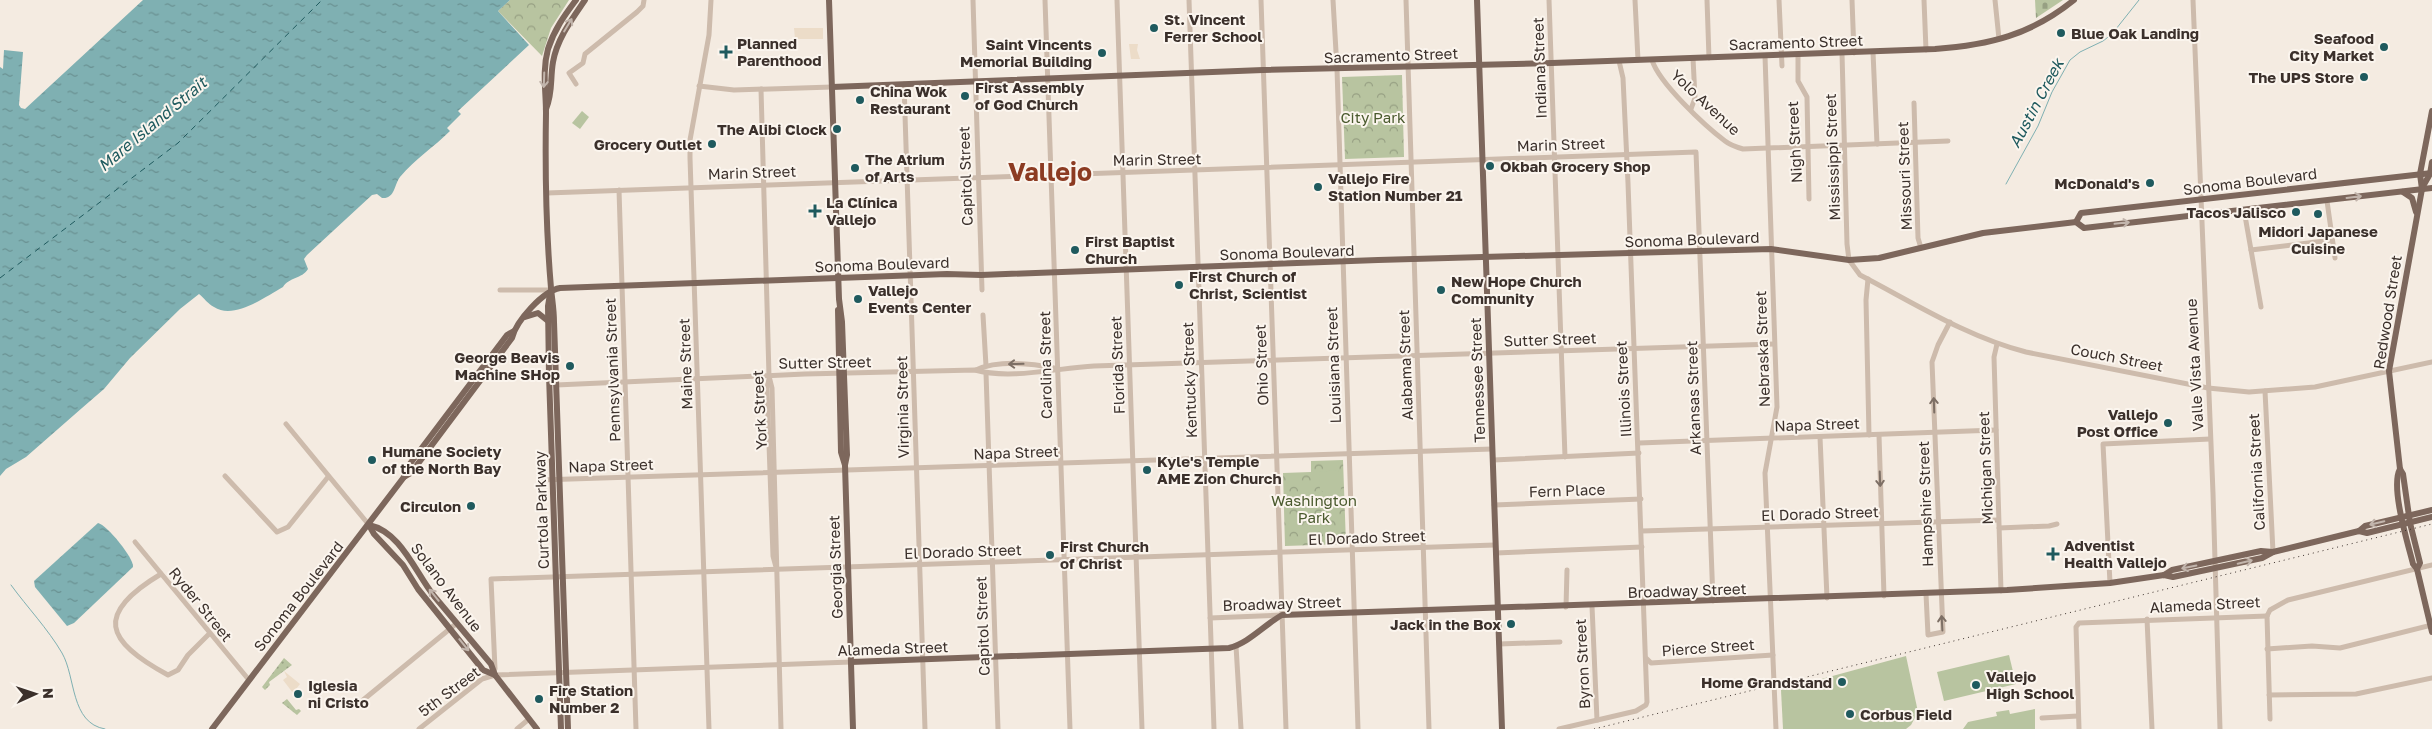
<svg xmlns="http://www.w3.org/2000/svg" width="2432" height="729" viewBox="0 0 2432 729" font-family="'Golos Text',sans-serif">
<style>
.grass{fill:url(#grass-dots)}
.cemetery{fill:url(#cemetery-stones)}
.park{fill:url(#park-crowns)}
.garden{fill:#b8c4a0}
.plaza{fill:#ecdcc8}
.water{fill:url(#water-ripples)}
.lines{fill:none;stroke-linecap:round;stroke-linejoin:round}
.stream{stroke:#7fb0b2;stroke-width:1}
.ferry{stroke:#1f5a5e;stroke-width:1;stroke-dasharray:6 5;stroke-linecap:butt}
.minor{stroke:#cdbbac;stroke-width:5}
.major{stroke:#7d675c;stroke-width:6}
.rail{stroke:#3b302b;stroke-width:1;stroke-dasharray:1 4;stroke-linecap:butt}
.oneway{stroke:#c2b5ac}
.oneway2{stroke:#7d6f65}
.poi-dot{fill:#1f5a5e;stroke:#fbf5ee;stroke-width:2}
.labels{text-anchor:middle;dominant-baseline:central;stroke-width:4;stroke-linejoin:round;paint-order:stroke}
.poi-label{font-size:15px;font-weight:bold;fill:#3b302b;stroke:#fbf5ee;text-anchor:start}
.street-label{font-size:15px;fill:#3b302b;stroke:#fbf5ee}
.park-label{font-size:15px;fill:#4a5a2e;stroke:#fbf5ee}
.water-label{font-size:16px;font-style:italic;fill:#1f5a5e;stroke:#fbf5ee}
.town-label{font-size:25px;font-weight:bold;fill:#8c3b22;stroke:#fbf5ee}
</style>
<defs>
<pattern id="grass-dots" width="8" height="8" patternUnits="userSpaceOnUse" patternTransform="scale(1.25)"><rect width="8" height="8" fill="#b8c4a0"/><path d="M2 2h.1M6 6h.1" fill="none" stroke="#97a083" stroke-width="1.8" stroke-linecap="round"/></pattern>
<pattern id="cemetery-stones" width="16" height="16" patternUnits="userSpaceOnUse" patternTransform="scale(1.25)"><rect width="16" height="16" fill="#b8c4a0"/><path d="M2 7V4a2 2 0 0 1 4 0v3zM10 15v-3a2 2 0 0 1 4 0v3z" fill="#97a083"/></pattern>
<pattern id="park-crowns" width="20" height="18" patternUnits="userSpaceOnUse" patternTransform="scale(1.25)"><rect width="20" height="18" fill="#b8c4a0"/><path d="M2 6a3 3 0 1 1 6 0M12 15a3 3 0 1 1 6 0" fill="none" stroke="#97a083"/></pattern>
<pattern id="water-ripples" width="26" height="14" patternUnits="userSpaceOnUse" patternTransform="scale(1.25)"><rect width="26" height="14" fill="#7fb0b2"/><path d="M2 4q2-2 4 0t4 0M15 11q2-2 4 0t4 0" fill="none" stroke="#699091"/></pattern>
</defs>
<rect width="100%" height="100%" fill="#f4ebe1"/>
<g class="grass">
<polygon points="284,658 292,665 269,682 270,685 265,690 262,687"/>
<polygon points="287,699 296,710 299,709 301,711 297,715 282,703"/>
</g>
<polygon class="cemetery" points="2035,0 2063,0 2036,18"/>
<g class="park">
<polygon points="510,0 569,0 551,28 542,56 498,11"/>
<polygon points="1402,75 1404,157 1345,159 1342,77"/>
<polygon points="1343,460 1346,544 1285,546 1283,473 1311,472 1311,461"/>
</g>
<g class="garden">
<polygon points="582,111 589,117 580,129 572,123"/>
<polygon points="1337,470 1340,472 1341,492 1324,492 1320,490 1319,472"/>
<polygon points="2009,655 2016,684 1944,701 1937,672"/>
<polygon points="1906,656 1918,712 1911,725 1906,729 1783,729 1781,690"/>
<polygon points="2035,709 2035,729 1963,729 1968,722 1997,716 1996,712 2009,710 2010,714"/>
</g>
<g class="plaza">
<polygon points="794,28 823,28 823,39 795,39"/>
<polygon points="1129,44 1138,44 1137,50 1140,59 1131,59"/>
<polygon points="284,671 300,684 293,693 283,680 287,677"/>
</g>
<g class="water">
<path d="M143 0H510L498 11 529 45 458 111 461 114 447 128 450 131C434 147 415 159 400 177 394 185 395 199 382 198L377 194 372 195 307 255 304 259 308 269C302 279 289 277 283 287 265 297 234 320 214 307 208 304 204 298 199 294L180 309 130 358 104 389 82 408 26 457 6 469 0 476V67L3 69 4 50 23 52 19 105 21 108 25 109Z"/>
<path d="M98 523C107 525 134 558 133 567L74 623 67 626 35 587 34 581Z"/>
</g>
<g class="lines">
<g class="stream">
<polyline points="2006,184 2038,126 2052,92 2070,60 2080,52 2103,41 2112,34 2139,0"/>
<path d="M11 585C27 607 48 629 62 653 76 677 70 723 105 729"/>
</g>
<polyline class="ferry" points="0,278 178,143 322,0"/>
<g class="minor">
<polyline points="973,0 982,290"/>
<polyline points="1045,0 1070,729"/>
<polyline points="1117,0 1142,729"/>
<polyline points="1189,0 1214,729"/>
<polyline points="1261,0 1286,729"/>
<polyline points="1333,0 1337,69 1358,729"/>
<polyline points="1406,0 1429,729"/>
<polyline points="1549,0 1565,457"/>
<polyline points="1635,0 1638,60"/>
<polyline points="1707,0 1709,58"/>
<polyline points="1779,0 1782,66"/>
<polyline points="1852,0 1854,53"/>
<polyline points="1924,0 1926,50"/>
<polyline points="1995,0 1999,39"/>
<polyline points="2193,0 2213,493 2220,729"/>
<polyline points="1873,52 1877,144"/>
<path d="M1842 53 1847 244 1849 260 1860 275C1914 303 1967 337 2026 352L2208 388 2249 392 2315 387 2432 362"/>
<polyline points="1798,55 1798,81 1807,97 1809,199"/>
<polyline points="1765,56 1777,407 1765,473 1776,729"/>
<path d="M1652 60C1659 83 1705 126 1725 141 1730 145 1736 147 1743 149L1948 141"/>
<polyline points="576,84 569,73 583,63 585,54 637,12 643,6 644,0"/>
<polyline points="904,84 925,729"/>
<polyline points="699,86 734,90 832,87"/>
<path d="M761 89 769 376 772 388C776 502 777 615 781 729"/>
<polyline points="1914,103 1918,238 1921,248"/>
<polyline points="1691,109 1695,98 1693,58"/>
<polyline points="619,190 636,729"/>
<polyline points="547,193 1696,152 1713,601"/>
<polyline points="2327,201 2335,258"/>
<polyline points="2244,210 2261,307"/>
<polyline points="2251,250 2332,240"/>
<polyline points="1868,279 1866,300 1869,435"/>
<polyline points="500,290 551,290"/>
<polyline points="983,315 986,366"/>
<polyline points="1997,344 1994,357 2001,591"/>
<path d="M976 370C998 360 1031 363 1054 368"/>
<polyline points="986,373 998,729"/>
<polyline points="769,379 767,388 773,556 776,567"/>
<path d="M556 385 805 374 975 370C1010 380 1057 368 1094 366L1774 344"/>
<polyline points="2265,391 2273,552"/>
<polyline points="286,424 369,525"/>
<polyline points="1879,435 1884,596"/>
<polyline points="1820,437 1827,598"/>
<polyline points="1639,443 1996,430"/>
<polyline points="1493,460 1639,453"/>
<polyline points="225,476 277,532 288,527 328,477"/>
<polyline points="540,480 1492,449"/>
<polyline points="1494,505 1641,499"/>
<polyline points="1999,528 2049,526 2057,524"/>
<polyline points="1642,531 1998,520"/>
<polyline points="135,542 249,680"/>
<polyline points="1496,553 1642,547"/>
<path d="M161 574C94 614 105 641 168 675L178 670 188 655 209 634"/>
<polyline points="2110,583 2103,444 2210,439"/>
<polyline points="1926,594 1928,635 1943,632 1932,362 1938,345 1950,322"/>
<polyline points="1592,606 1597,720"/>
<polyline points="1566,607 1567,570"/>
<polyline points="2267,616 2270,610 2288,600 2432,565"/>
<polyline points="2267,616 2270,719"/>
<polyline points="1210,618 1281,615"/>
<polyline points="2147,619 2152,729"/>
<polyline points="1499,644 1560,642"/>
<polyline points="1236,646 1241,729"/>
<polyline points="2267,649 2312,646 2340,648 2432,625"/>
<polyline points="1647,659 1651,663 1773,655"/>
<polyline points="495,669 491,579 1495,545"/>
<polyline points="2269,695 2356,694 2432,678"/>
<polyline points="357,705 457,623"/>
<polyline points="2042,718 2078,716"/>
<polyline points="419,729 482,679 495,675 851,662"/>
<polyline points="517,729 529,719"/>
<polyline points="709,729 690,158 690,140 709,35 711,0"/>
<polyline points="1559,729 1636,711 1646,705 1647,702 1628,183 1623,78 1619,61"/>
<polyline points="2079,729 2076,627 2079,623 2267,616"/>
</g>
<g class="major">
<polyline points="829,0 839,299 842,322 847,455 845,465"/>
<polyline points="1477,0 1502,729"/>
<path d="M832 87 1263 70 1552 63 1935 49C1989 45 2031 35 2074 0"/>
<path d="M546 109C553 93 550 79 553 62 557 39 572 19 585 0"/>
<polyline points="2422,188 2430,174 2432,162"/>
<polyline points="2403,192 2412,198 2416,212"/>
<polyline points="2076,222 2081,213 2432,173"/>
<polyline points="550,294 548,306 549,375 561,729"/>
<polyline points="838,310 841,452 845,465 853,729"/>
<polyline points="525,317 538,313 548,321"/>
<path d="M2400 469C2390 486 2408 544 2413 564L2417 569 2432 632"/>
<path d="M404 477 411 473 512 338C516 321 543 291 560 288L947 274 981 275 1378 260 1771 249 1849 260 1879 258 1983 233 2076 222 2084 228 2432 188"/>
<path d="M369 525C401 532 415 572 434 596 453 619 472 641 491 664L495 675 537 729"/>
<polyline points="369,525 374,534 403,565 418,589 483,670 495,675"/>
<polyline points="2359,531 2365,526 2432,510"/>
<polyline points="2417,569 2420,563 2410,523 2403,474 2400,469 2389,371 2422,189 2420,174 2432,111"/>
<polyline points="2164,575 2172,570 2261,551 2273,552 2359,531 2367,533 2432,517"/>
<path d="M851 662 1229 648C1249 643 1264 625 1282 615L2007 590 2110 583 2164 575 2173 577 2262 558 2273 552"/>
<polyline points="212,729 404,477 406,469 507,335 514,331"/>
<path d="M568 729 554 322C554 310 552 299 551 288 546 230 545 171 546 113 546 91 542 71 548 49 554 30 564 16 576 0"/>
</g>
<polyline class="rail" points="1594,729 2432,524"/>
</g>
<defs><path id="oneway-shaft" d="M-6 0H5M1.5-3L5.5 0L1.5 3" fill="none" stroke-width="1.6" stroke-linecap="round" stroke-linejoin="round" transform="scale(1.25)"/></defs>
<g class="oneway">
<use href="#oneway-shaft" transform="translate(568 25) rotate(-59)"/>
<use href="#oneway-shaft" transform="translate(544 80) rotate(92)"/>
<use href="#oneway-shaft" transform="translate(2354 197) rotate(-7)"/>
<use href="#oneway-shaft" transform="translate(2122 223) rotate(-6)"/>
<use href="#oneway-shaft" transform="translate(2377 523) rotate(167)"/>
<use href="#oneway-shaft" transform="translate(2245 562) rotate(-13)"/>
<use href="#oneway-shaft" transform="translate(2189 567) rotate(169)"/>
<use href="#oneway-shaft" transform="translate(434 595) rotate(-129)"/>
<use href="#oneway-shaft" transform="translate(464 645) rotate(51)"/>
</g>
<g class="oneway2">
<use href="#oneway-shaft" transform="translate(1016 364) rotate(179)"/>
<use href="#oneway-shaft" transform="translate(1934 405) rotate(-92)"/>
<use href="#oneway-shaft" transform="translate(1880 479) rotate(88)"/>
<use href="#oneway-shaft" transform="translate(1942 623) rotate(-93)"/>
</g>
<g class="poi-dot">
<circle cx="1154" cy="28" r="5"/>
<circle cx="2061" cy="33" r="5"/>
<circle cx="2384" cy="47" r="5"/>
<path d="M723.5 44.5h5v5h5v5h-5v5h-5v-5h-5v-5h5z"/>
<circle cx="1102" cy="53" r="5"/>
<circle cx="2364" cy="77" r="5"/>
<circle cx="965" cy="96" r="5"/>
<circle cx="860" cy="100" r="5"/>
<circle cx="837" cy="129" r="5"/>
<circle cx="712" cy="144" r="5"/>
<circle cx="1490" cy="166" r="5"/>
<circle cx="855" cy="168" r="5"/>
<circle cx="2150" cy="183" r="5"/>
<circle cx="1318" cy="187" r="5"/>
<path d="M812.5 203.5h5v5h5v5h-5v5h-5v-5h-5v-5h5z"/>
<circle cx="2296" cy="212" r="5"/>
<circle cx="2318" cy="214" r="5"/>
<circle cx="1075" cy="250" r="5"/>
<circle cx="1179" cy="285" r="5"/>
<circle cx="1441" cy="290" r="5"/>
<circle cx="858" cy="299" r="5"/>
<circle cx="570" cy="366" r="5"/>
<circle cx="2168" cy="423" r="5"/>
<circle cx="372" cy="460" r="5"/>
<circle cx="1147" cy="470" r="5"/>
<circle cx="471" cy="506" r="5"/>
<path d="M2050.5 546.5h5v5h5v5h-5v5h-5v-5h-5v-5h5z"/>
<circle cx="1050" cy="555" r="5"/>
<circle cx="1511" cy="624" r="5"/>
<circle cx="1842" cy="682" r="5"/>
<circle cx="1976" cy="685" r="5"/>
<circle cx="298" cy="694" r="5"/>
<circle cx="539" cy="699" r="5"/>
<circle cx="1850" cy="714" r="5"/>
</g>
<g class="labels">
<g class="poi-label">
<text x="1164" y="19">St. Vincent<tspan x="1164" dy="17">Ferrer School</tspan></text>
<text x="2071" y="33">Blue Oak Landing</text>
<text x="2374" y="38" text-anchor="end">Seafood<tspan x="2374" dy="17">City Market</tspan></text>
<text x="737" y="43">Planned<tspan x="737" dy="17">Parenthood</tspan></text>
<text x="1092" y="44" text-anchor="end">Saint Vincents<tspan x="1092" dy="17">Memorial Building</tspan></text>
<text x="2354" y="77" text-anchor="end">The UPS Store</text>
<text x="975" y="87">First Assembly<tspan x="975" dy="17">of God Church</tspan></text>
<text x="870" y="91">China Wok<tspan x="870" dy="17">Restaurant</tspan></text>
<text x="827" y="129" text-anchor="end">The Alibi Clock</text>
<text x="702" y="144" text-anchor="end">Grocery Outlet</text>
<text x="865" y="159">The Atrium<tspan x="865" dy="17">of Arts</tspan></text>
<text x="1500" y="166">Okbah Grocery Shop</text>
<text x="1328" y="178">Vallejo Fire<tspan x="1328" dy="17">Station Number 21</tspan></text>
<text x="2140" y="183" text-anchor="end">McDonald's</text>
<text x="826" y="202">La Clínica<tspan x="826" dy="17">Vallejo</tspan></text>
<text x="2286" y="212" text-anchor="end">Tacos Jalisco</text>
<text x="2318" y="231" text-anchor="middle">Midori Japanese<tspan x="2318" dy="17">Cuisine</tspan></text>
<text x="1085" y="241">First Baptist<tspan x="1085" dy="17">Church</tspan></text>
<text x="1189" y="276">First Church of<tspan x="1189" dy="17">Christ, Scientist</tspan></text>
<text x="1451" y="281">New Hope Church<tspan x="1451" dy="17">Community</tspan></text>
<text x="868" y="290">Vallejo<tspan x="868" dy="17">Events Center</tspan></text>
<text x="560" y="357" text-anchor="end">George Beavis<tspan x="560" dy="17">Machine SHop</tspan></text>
<text x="2158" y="414" text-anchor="end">Vallejo<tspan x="2158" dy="17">Post Office</tspan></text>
<text x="382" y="451">Humane Society<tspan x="382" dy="17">of the North Bay</tspan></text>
<text x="1157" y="461">Kyle's Temple<tspan x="1157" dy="17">AME Zion Church</tspan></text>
<text x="461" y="506" text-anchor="end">Circulon</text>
<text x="2064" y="545">Adventist<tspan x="2064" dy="17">Health Vallejo</tspan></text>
<text x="1060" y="546">First Church<tspan x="1060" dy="17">of Christ</tspan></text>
<text x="1501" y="624" text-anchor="end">Jack in the Box</text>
<text x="1986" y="676">Vallejo<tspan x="1986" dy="17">High School</tspan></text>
<text x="1832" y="682" text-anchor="end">Home Grandstand</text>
<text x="308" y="685">Iglesia<tspan x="308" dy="17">ni Cristo</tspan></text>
<text x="549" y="690">Fire Station<tspan x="549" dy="17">Number 2</tspan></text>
<text x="1860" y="714">Corbus Field</text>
</g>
<g class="street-label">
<text transform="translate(1796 42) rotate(-2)">Sacramento Street</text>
<text transform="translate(1391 55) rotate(-2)">Sacramento Street</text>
<text transform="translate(1539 68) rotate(-92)">Indiana Street</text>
<text transform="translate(1706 102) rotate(43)">Yolo Avenue</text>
<text transform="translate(1794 142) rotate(-93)">Nigh Street</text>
<text transform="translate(1561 144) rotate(-2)">Marin Street</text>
<text transform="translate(1832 157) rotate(-92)">Mississippi Street</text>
<text transform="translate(1157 159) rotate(-1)">Marin Street</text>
<text transform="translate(752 172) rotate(-2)">Marin Street</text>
<text transform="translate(965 176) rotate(-92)">Capitol Street</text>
<text transform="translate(1904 176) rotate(-92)">Missouri Street</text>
<text transform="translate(2250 181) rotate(-7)">Sonoma Boulevard</text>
<text transform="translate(1692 239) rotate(-2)">Sonoma Boulevard</text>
<text transform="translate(1287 252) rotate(-2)">Sonoma Boulevard</text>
<text transform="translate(882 264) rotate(-2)">Sonoma Boulevard</text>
<text transform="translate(2387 312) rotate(-81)">Redwood Street</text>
<text transform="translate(1550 339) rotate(-2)">Sutter Street</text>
<text transform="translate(1762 349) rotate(-92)">Nebraska Street</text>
<text transform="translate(2117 357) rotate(11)">Couch Street</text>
<text transform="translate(825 362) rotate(-1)">Sutter Street</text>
<text transform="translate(685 364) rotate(-92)">Maine Street</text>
<text transform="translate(1045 365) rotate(-91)">Carolina Street</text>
<text transform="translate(1117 365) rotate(-92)">Florida Street</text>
<text transform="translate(1261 365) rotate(-92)">Ohio Street</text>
<text transform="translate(1333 365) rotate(-92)">Louisiana Street</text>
<text transform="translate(1405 365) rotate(-92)">Alabama Street</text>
<text transform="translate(2194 365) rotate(-93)">Valle Vista Avenue</text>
<text transform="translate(612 370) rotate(-92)">Pennsylvania Street</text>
<text transform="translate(1189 380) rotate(-92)">Kentucky Street</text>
<text transform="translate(1477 380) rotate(-92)">Tennessee Street</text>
<text transform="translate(1623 389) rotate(-93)">Illinois Street</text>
<text transform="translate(1693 398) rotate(-92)">Arkansas Street</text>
<text transform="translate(902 407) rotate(-91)">Virginia Street</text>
<text transform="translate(759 410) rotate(-93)">York Street</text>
<text transform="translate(1817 424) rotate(-2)">Napa Street</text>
<text transform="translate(1016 452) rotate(-2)">Napa Street</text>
<text transform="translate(611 465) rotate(-2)">Napa Street</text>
<text transform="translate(1985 468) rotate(-92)">Michigan Street</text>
<text transform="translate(2256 472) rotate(-93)">California Street</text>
<text transform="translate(1567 490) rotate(-2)">Fern Place</text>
<text transform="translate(1925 504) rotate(-92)">Hampshire Street</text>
<text transform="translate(541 510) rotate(-92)">Curtola Parkway</text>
<text transform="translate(1820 513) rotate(-2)">El Dorado Street</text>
<text transform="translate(1367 537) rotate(-2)">El Dorado Street</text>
<text transform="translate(963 551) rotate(-2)">El Dorado Street</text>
<text transform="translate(835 567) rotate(-92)">Georgia Street</text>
<text transform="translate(447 587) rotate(53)">Solano Avenue</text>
<text transform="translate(1687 590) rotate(-2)">Broadway Street</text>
<text transform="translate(298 596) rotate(-52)">Sonoma Boulevard</text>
<text transform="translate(1282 603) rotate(-2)">Broadway Street</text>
<text transform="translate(201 604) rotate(51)">Ryder Street</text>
<text transform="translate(2205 604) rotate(-3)">Alameda Street</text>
<text transform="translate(982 626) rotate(-92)">Capitol Street</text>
<text transform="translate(1708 647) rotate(-4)">Pierce Street</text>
<text transform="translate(893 648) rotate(-2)">Alameda Street</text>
<text transform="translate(1582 664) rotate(-93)">Byron Street</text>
<text transform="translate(449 691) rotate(-37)">5th Street</text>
</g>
<g class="park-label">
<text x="1373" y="117">City Park</text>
<text x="1314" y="500">Washington<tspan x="1314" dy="17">Park</tspan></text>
</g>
<g class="water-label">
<text transform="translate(2036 103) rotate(-62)">Austin Creek</text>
<text transform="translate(152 124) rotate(-40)">Mare Island Strait</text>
</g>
<g class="town-label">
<text x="1050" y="171">Vallejo</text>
</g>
</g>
<g transform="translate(35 694) rotate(87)" stroke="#fbf5ee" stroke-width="4" paint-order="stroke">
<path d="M0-4L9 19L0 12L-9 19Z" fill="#3b302b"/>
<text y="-8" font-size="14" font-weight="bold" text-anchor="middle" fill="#3b302b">N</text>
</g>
</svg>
